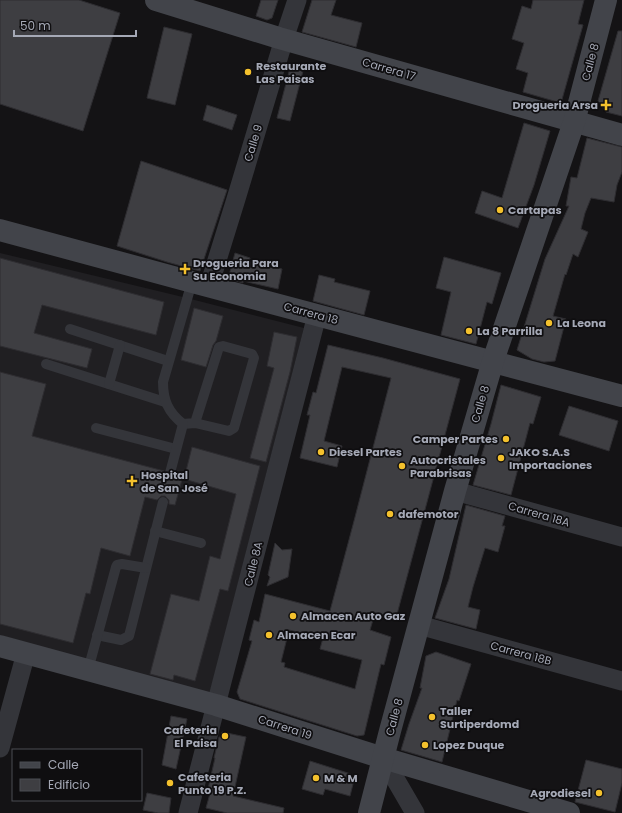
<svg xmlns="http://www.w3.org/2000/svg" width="622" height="813" viewBox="0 0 622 813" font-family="Poppins,sans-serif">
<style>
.built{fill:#201f22}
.building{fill:#3e3e42;stroke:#2e2d31;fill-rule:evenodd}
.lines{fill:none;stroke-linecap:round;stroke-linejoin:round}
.lane{stroke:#34353a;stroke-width:10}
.street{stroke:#34353a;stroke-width:19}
.secondary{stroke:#42444a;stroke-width:22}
.poi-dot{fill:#f4c12d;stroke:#0f0e10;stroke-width:1.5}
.labels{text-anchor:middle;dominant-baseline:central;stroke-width:3.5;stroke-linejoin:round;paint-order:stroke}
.street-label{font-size:11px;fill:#a5a9b6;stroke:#0f0e10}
.poi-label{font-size:11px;font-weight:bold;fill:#a5a9b6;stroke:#0f0e10;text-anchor:start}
</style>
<rect width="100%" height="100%" fill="#141315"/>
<polygon class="built" points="0,253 187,298 304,328 209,696 0,635"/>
<g class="building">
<polygon points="0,0 79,0 120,13 83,131 0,104"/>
<polygon points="261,0 278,0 272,18 267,20 256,16"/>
<polygon points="312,0 336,0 331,15 362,23 356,47 302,32"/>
<polygon points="533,0 584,0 578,24 583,25 561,103 523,92 528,73 516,69 524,43 512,39 522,6 531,9"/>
<polygon points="164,27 192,34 175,105 147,98"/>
<polygon points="618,31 622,31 622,116 606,112 598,101"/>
<polygon points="290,68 303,71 290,121 277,118"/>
<polygon points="207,105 237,115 232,130 203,120"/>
<polygon points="524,123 550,131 534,185 518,228 475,213 482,191 502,198"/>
<polygon points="587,138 622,147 622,172 617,185 614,202 591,198 585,213 581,229 588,232 578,257 573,254 566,275 565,274 553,316 566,319 555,361 544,362 532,359 517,350 545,259 569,206 566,206 571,177 577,178"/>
<polygon points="141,161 227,190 200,271 167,262 117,246"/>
<polygon points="235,253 250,258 249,261 282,269 278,289 243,281 243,283 228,279"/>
<polygon points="444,257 501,273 492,304 487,302 476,344 441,335 451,292 436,288"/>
<polygon points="0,258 164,302 156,335 42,305 34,333 92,349 87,368 0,346"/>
<polygon points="319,275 335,279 334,282 370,291 364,315 313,301"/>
<polygon points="194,308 223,316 216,341 213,345 206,367 181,360"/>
<polygon points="274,332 297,337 290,372 266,462 250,458 274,368 267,366"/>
<path d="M328 345 383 358 460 379 396 618 375 613 370 630 391 637 384 665 381 664 364 735 357 736 240 699 237 692 252 641 249 640 254 620 259 622 265 594 330 611 354 521 391 378 342 367 324 441 342 446 337 467 300 458 310 415H307L313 392 316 393ZM289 630 323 638 320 649 362 660 355 689 284 667 285 663 281 662Z"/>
<polygon points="0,372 46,384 32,436 164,471 164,475 168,479 172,479 176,474 183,476 175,505 169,504 169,500 165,496 161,496 157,500 145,497 130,556 101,548 90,594 86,593 73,643 0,624"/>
<polygon points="501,385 541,397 533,424 530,423 511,495 473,485 491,424"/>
<polygon points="569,406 618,421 609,451 559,435"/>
<polygon points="192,447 260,466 228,591 220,589 195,681 174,675 173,680 150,674 171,594 199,601 210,556 220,559 236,494 184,479"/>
<polygon points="466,505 505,516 502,526 505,526 498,552 485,548 473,587 468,607 480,610 476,629 435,618 449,579"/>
<polygon points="275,543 282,550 292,549 288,577 267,586 270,577 268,575"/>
<polygon points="436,652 471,664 459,701 457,700 442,762 401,750 409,724 422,688 420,688 426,656"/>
<polygon points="171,716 187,719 176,769 162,765"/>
<polygon points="222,732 246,737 233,796 284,808 283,813 227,813 206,808 211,790 208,789 215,758 214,758 219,737 221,737"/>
<polygon points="586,760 622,769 622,783 615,812 575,802"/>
<polygon points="310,761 351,774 354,780 350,796 325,789 323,795 302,789"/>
<polygon points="147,793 171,798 169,813 158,813 143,810"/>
</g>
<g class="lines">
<g class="lane">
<polyline points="70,329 168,361"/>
<polyline points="46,364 165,402"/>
<polyline points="109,384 120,345"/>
<polyline points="183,424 195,423 219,347 223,346 252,354 254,358 234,428 229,431 195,423"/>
<polyline points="96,428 176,449"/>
<path d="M170 473 183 424C168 412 163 400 163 382L192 282"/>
<polyline points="155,531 201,543"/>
<polyline points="97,635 121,640 129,636 163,502"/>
<polyline points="88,670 116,567 117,565 122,564 146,568"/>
</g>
<g class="street">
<polyline points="209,286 236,199 284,39 297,0"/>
<polyline points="455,491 622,537"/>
<polyline points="419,625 622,681"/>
<polyline points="0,748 26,653"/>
<polyline points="383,758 415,813"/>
<polyline points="188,813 317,315"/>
</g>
<g class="secondary">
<polyline points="156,0 279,38 622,135"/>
<polyline points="0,230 192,282 622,396"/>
<polyline points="0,646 216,705 383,758 569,813"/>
<polyline points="369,813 390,731 455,491 493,361 574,122 606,0"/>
</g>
</g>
<g class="poi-dot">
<circle cx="248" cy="72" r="4"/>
<path d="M604 99h4v4h4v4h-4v4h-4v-4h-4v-4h4z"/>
<circle cx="500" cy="210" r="4"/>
<path d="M183 263h4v4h4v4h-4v4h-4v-4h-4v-4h4z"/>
<circle cx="549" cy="323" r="4"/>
<circle cx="469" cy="331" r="4"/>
<circle cx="506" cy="439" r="4"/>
<circle cx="321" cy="452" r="4"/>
<circle cx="501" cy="458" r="4"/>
<circle cx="402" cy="466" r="4"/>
<path d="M130 475h4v4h4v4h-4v4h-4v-4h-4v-4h4z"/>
<circle cx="390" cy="514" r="4"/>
<circle cx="293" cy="616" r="4"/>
<circle cx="269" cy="635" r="4"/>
<circle cx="432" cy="717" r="4"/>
<circle cx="225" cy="736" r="4"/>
<circle cx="425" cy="745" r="4"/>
<circle cx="316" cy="778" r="4"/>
<circle cx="170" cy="783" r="4"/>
<circle cx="599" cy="793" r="4"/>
</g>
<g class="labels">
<g class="street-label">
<text transform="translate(590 62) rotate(-75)">Calle 8</text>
<text transform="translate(389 69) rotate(16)">Carrera 17</text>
<text transform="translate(253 143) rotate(-73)">Calle 9</text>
<text transform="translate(311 313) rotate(15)">Carrera 18</text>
<text transform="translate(480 404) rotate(-74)">Calle 8</text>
<text transform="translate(539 514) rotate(16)">Carrera 18A</text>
<text transform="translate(253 564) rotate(-76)">Calle 8A</text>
<text transform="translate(521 653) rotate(15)">Carrera 18B</text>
<text transform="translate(394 717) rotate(-75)">Calle 8</text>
<text transform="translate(285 727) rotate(18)">Carrera 19</text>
</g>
<g class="poi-label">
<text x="256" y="66">Restaurante<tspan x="256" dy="13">Las Paisas</tspan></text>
<text x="598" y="105" text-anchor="end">Drogueria Arsa</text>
<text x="508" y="210">Cartapas</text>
<text x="193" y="263">Drogueria Para<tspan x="193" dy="13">Su Economia</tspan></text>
<text x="557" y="323">La Leona</text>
<text x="477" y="331">La 8 Parrilla</text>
<text x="498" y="439" text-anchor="end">Camper Partes</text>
<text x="329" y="452">Diesel Partes</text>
<text x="509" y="452">JAKO S.A.S<tspan x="509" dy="13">Importaciones</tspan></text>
<text x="410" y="460">Autocristales<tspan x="410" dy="13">Parabrisas</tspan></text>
<text x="141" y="475">Hospital<tspan x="141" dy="13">de San José</tspan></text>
<text x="398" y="514">dafemotor</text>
<text x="301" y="616">Almacen Auto Gaz</text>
<text x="277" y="635">Almacen Ecar</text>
<text x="440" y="711">Taller<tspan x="440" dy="13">Surtiperdomd</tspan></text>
<text x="217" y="730" text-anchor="end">Cafeteria<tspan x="217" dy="13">El Paisa</tspan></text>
<text x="433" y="745">Lopez Duque</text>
<text x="178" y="777">Cafeteria<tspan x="178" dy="13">Punto 19 P.Z.</tspan></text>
<text x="324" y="778">M &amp; M</text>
<text x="591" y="793" text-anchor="end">Agrodiesel</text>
</g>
</g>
<rect x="12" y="749" width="130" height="52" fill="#0f0e10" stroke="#4b4c52"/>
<rect x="20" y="762" width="20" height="6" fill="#42444a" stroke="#4b4c52"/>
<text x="48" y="769" font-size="12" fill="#a5a9b6">Calle</text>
<rect x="20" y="779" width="20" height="12" fill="#3e3e42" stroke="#4b4c52"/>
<text x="48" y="789" font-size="12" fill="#a5a9b6">Edificio</text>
<path d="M14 30v6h122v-6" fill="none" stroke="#a5a9b6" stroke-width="2"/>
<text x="20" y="30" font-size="12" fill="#a5a9b6" stroke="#0f0e10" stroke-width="3" paint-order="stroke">50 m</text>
</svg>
